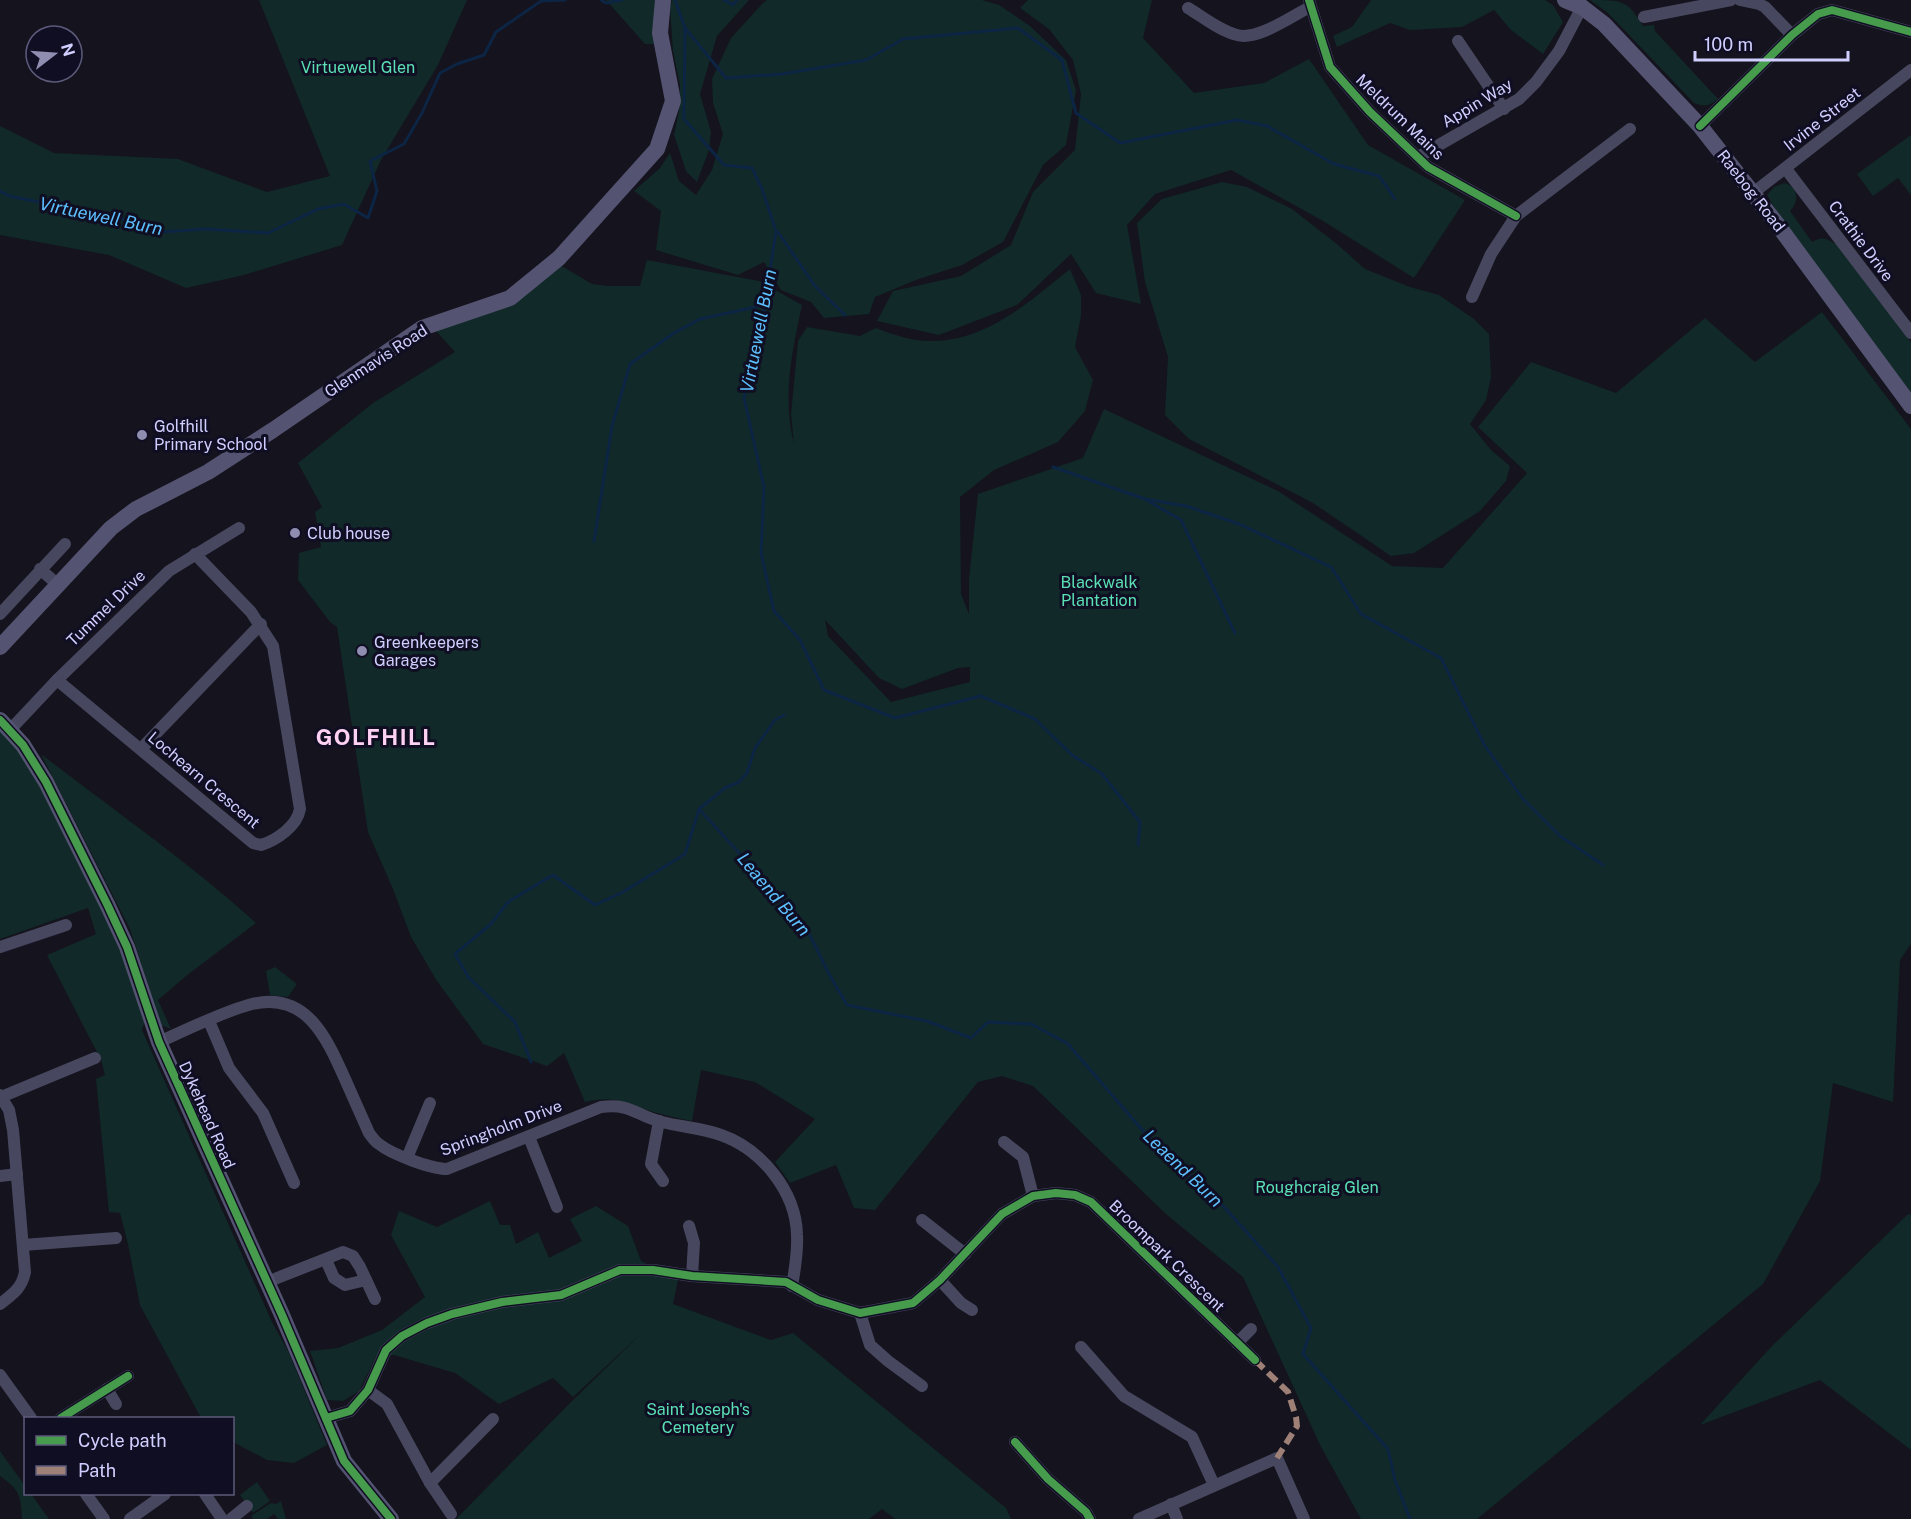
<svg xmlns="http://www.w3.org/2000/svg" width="1911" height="1519" viewBox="0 0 1911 1519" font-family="'Public Sans',sans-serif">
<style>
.green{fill:#112928;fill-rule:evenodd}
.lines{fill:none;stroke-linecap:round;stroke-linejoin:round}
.stream{stroke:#0d2544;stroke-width:3}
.street{stroke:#47485f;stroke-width:12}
.secondary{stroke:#545472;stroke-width:16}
.quiet{stroke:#9e8076;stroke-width:6;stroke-dasharray:12 6;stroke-linecap:butt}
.cycleway-casing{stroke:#100e23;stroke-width:11}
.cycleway{stroke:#469c4c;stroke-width:8}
.poi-dot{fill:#8f8db0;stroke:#100e23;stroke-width:2}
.labels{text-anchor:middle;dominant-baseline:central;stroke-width:6;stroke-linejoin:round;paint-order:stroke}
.park-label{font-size:16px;fill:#5ae0b4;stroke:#100e23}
.street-label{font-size:16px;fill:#d1cfff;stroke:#100e23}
.poi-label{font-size:16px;fill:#d1cfff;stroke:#100e23;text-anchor:start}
.water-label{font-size:18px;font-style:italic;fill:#5dc1ff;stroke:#100e23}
.district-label{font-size:22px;font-weight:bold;letter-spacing:1.5px;fill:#ffd1f2;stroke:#100e23}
</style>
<rect width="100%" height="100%" fill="#14131e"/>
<g class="green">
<polygon points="259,0 467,0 438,65 381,160 342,245 244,275 186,288 109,255 0,235 0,126 54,153 178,159 267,192 330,176"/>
<polygon points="606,0 657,0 657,44 645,44"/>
<polygon points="672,0 749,0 717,36 700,94 711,132 709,150 697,182 686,171 674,135 679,111 680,85 673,51 670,7"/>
<polygon points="767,0 982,0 999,5 1030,26 1066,60 1076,90 1066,145 1043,165 1003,242 962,265 916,280 875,297 869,314 824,318 811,302 781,290 764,262 738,275 656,250 661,211 634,191 660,168 670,153 679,181 696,195 712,170 723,134 713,103 712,79 731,38 762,4"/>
<polygon points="1028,0 1152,0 1143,38 1194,93 1264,83 1309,59 1368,145 1465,200 1414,278 1323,221 1231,170 1155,194 1127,225 1141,304 1096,293 1071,254 1017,305 939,335 877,321 893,291 961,276 1011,245 1033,192 1075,150 1081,94 1073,60 1049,29 1020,8"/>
<polygon points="1371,0 1545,0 1553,5 1563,22 1543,54 1511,30 1494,10 1462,27 1410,30 1390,23 1337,47 1333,36 1352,27"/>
<path d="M1590 0C1622 0 1628 0 1643 26L1654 25 1655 31 1718 99C1709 106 1705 107 1694 103L1608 13Z"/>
<polygon points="1911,135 1911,195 1898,178 1873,196 1857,174"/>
<polygon points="1222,182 1247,187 1292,209 1337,244 1365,269 1410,287 1439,295 1474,319 1489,334 1491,377 1486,400 1470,424 1491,450 1510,466 1506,481 1480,511 1414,553 1391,556 1313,503 1189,439 1165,415 1168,357 1145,282 1137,223 1162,199"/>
<path d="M1784 183C1799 186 1799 202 1790 211L1812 242C1822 236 1826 238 1836 244L1911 342V393L1776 210 1767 195 1774 187Z"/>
<path d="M647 260 759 281 802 305C792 352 782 396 794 444L791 414 798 341 807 327 860 336 876 328C894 335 914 342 934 341 988 340 1030 301 1070 269L1081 295V316L1075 347 1093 380 1085 411 1058 442 994 470 960 497 961 594 969 614V579L978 494 1083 458 1104 409 1278 491 1392 566 1443 568 1527 473 1478 427 1531 362 1616 393 1705 318 1755 362 1822 312 1911 429V944L1900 960 1893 1102 1833 1083 1820 1181 1763 1284 1477 1519H1361L1321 1447 1243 1277 1167 1215 1033 1086 1002 1076 978 1082 875 1210 854 1208 836 1165 790 1183 775 1162 815 1119 755 1082 701 1070 692 1121C678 1118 663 1115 650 1111 624 1102 613 1095 585 1102L564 1053 547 1066 483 1044 437 981 411 937 393 889 368 832 337 627 330 622 298 580 299 553 321 547 315 512 322 507 298 463 373 403 455 352 436 331 560 265 592 284 607 286H640ZM825 620 879 678 902 689 958 668 970 667V682L891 702 828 636Z"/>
<polygon points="0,724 37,767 148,1012 142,1030 272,1322 289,1353 327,1445 294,1463 267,1460 233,1442 232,1418 201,1418 140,1305 128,1244 120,1213 109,1212 96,1079 105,1075 101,1060 47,955 96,934 88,908 0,939"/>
<path d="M41 754C113 810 189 862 256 923L186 976 158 1000 171 1029 161 1025 130 929Z"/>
<polygon points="275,967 297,984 288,997 270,995 266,971"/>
<polygon points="490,1201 500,1225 510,1225 516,1244 538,1232 549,1258 582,1241 570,1219 596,1206 628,1226 641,1261 678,1280 673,1304 771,1340 793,1333 1006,1508 1011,1519 895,1519 882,1509 869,1519 456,1519 570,1403 642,1333 573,1397 553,1378 499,1404 455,1373 394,1355 376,1357 359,1391 343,1401 327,1400 310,1351 338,1348 382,1330 425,1297 391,1235 399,1211 437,1227"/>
<polygon points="1911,1214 1911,1450 1820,1380 1700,1425 1771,1347 1907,1215"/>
<path d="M0 1451 25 1486 26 1494H31L49 1519H22C21 1496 20 1490 0 1476Z"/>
<polygon points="257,1482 270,1501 253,1513 240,1495"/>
<polygon points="281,1501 286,1519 278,1519 274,1514 267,1519 253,1519 251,1516 271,1503 276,1504"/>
</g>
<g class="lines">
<g class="stream">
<polyline points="601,0 606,3 622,0"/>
<polyline points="675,0 685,28 684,119 724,165 752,168 762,189 776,231 759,344 744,398 764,487 761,553 774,611 800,640 824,690 895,718 981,696 1035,719 1072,755 1102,774 1140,822 1138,845"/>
<polyline points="724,0 733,5 737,0"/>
<polyline points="685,28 726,78 782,74 866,60 903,39 1018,28 1062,60 1076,113 1120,143 1237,120 1267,126 1334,164 1379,176 1395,199"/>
<polyline points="0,191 9,196 128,220 160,232 206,229 268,233 318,209 344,204 368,218 377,191 370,161 404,144 422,113 440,73 457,64 484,55 496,32 541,1 565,0"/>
<polyline points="778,232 815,286 845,315"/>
<polyline points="1053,467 1145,499 1186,506 1239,524 1331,567 1361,614 1441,658 1485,746 1523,799 1560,836 1603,865"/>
<polyline points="1148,501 1181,520 1235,633"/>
<polyline points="594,541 612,426 630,364 674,333 700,319 765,305"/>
<polyline points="699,809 725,788 739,782 747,773 755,748 775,720 784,715"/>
<polyline points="531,1062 515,1022 469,978 455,954 491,924 508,902 553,875 595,905 623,892 685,854 699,809 805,925 829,974 847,1005 927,1021 971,1038 988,1022 1031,1024 1067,1043 1157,1147 1225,1208 1278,1267 1311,1328 1303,1354 1388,1449 1395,1480 1410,1519"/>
</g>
<g class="street">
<polyline points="1309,0 1330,67 1370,112 1428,167 1516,216"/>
<polyline points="1740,0 1759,4 1765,7 1792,35"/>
<path d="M1188 8C1203 17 1220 31 1237 35 1257 41 1292 16 1310 7"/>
<polyline points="1644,17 1731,0"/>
<polyline points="1458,41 1504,109"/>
<polyline points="1700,126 1792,35 1818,14 1832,10 1911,32"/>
<polyline points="1418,157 1519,99 1536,82 1559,51 1582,7"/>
<polyline points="1786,169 1911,333"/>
<polyline points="1753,193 1911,70"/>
<polyline points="1472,297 1491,254 1516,216 1630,129"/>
<polyline points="40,569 57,584"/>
<polyline points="0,614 65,544"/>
<path d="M57 680 253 843 261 845C277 840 297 826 300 809L273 646 251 612 195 554"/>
<polyline points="10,730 57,680 169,571 239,528"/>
<polyline points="141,749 261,624"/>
<polyline points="0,947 66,925"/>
<polyline points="209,1021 229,1068 263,1113 294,1183"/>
<path d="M159 1042C186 1030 224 1011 252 1004 307 991 327 1039 345 1079 353 1097 361 1115 369 1133 372 1137 375 1142 379 1144 391 1154 431 1169 447 1169L601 1107C632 1103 636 1116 662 1122 681 1127 702 1128 721 1135 761 1149 796 1191 797 1235 798 1252 795 1269 792 1286"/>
<path d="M0 1095 9 1110 13 1130 25 1272C22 1288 13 1294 0 1304"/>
<polyline points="1,1097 95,1058"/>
<polyline points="659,1121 651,1164 663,1181"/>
<polyline points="529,1137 557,1207"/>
<polyline points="1004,1142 1023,1157 1033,1196"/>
<polyline points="407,1158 430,1103"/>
<polyline points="0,1176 17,1174"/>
<polyline points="922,1220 965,1254"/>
<polyline points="689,1226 694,1243 692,1276"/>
<polyline points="23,1245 116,1238"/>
<polyline points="326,1260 334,1278 345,1285 366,1280"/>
<polyline points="940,1280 961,1303 972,1310"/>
<polyline points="267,1282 343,1252 353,1256 360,1267 375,1299"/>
<polyline points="860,1313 870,1345 888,1361 922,1386"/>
<polyline points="1237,1343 1251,1329"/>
<polyline points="1081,1347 1124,1396 1192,1437 1214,1485"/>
<polyline points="0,1375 31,1418"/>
<polyline points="107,1389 116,1404"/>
<polyline points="368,1390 387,1404 430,1483 451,1514"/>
<polyline points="61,1418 128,1376"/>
<polyline points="326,1418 350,1411 368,1390 386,1350 402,1336 427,1323 452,1314 502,1302 561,1295 620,1270 653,1270 692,1276 786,1282 818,1300 860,1313 913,1303 940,1280 1002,1214 1033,1196 1056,1193 1075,1195 1091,1202 1255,1360"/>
<polyline points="1015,1442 1048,1479 1086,1512 1090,1519"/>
<polyline points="430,1483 493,1419"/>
<polyline points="86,1494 104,1519"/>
<polyline points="205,1494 222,1519"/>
<polyline points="1171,1504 1177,1519"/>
<polyline points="130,1519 165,1494"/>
<polyline points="231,1519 247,1506"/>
<polyline points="1139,1519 1277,1458 1304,1519"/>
</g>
<g class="secondary">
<polyline points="1565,0 1582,7 1604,24 1700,126 1777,224 1911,406"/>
<polyline points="0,647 111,528 136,509 208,472 273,430 422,328 510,298 559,258 657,149 673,101 660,33 663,0"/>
<polyline points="0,720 23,745 46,782 108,906 127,947 159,1042 282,1315 344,1461 391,1519"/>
</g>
<polyline class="quiet" points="1255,1360 1288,1392 1296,1417 1297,1426 1277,1458"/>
<g class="cycleway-casing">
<g id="cycleway">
<polyline points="1309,0 1330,67 1370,112 1428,167 1516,216"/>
<polyline points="1700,126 1792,35 1818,14 1832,10 1911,32"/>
<polyline points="0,720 23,745 46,782 108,906 127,947 159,1042 282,1315 344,1461 391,1519"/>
<polyline points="61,1418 128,1376"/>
<polyline points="326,1418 350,1411 368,1390 386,1350 402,1336 427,1323 452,1314 502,1302 561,1295 620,1270 653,1270 692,1276 786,1282 818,1300 860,1313 913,1303 940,1280 1002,1214 1033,1196 1056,1193 1075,1195 1091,1202 1255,1360"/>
<polyline points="1015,1442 1048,1479 1086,1512 1090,1519"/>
</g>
</g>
<use href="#cycleway" class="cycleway"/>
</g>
<g class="poi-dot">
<circle cx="142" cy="435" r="6"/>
<circle cx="295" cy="533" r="6"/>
<circle cx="362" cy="651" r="6"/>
</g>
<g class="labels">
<g class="park-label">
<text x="358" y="67">Virtuewell Glen</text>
<text x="1099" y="582">Blackwalk<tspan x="1099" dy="18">Plantation</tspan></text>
<text x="1317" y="1187">Roughcraig Glen</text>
<text x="698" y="1409">Saint Joseph's<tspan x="698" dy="18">Cemetery</tspan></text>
</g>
<g class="street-label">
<text transform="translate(1477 103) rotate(-31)">Appin Way</text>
<text transform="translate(1400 117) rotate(44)">Meldrum Mains</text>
<text transform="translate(1822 119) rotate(-38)">Irvine Street</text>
<text transform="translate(1751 191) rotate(52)">Raebog Road</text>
<text transform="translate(1861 241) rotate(53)">Crathie Drive</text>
<text transform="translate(376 361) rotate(-33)">Glenmavis Road</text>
<text transform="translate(106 608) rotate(-44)">Tummel Drive</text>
<text transform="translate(204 780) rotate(40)">Lochearn Crescent</text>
<text transform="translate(207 1115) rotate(66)">Dykehead Road</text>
<text transform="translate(501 1128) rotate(-21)">Springholm Drive</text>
<text transform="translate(1167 1256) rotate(44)">Broompark Crescent</text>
</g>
<g class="poi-label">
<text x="154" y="426">Golfhill<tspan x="154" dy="18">Primary School</tspan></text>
<text x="307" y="533">Club house</text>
<text x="374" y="642">Greenkeepers<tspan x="374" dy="18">Garages</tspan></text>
</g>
<g class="water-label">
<text transform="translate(101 216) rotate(12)">Virtuewell Burn</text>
<text transform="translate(758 331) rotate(-79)">Virtuewell Burn</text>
<text transform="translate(774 894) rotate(50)">Leaend Burn</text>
<text transform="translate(1183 1168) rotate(44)">Leaend Burn</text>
</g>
<g class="district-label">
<text x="376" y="737">GOLFHILL</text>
</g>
</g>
<rect x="24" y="1417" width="210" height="78" fill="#100e23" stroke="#5d5b7b" stroke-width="1.5"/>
<rect x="36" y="1436" width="30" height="9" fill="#469c4c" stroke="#5d5b7b" stroke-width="1.5"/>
<text x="78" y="1447" font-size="18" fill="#d1cfff">Cycle path</text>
<rect x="36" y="1466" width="30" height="9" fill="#9e8076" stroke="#5d5b7b" stroke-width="1.5"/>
<text x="78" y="1477" font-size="18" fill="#d1cfff">Path</text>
<g transform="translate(54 54) rotate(73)"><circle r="28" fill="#100e23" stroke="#5d5b7b" stroke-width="1.5"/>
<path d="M0-4.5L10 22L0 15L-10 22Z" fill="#8f8db0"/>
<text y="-9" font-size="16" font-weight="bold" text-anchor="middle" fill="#d1cfff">N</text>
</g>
<path d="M1695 51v9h153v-9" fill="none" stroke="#d1cfff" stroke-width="3"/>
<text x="1704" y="51" font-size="18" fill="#d1cfff" stroke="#100e23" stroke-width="4.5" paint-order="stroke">100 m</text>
</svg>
